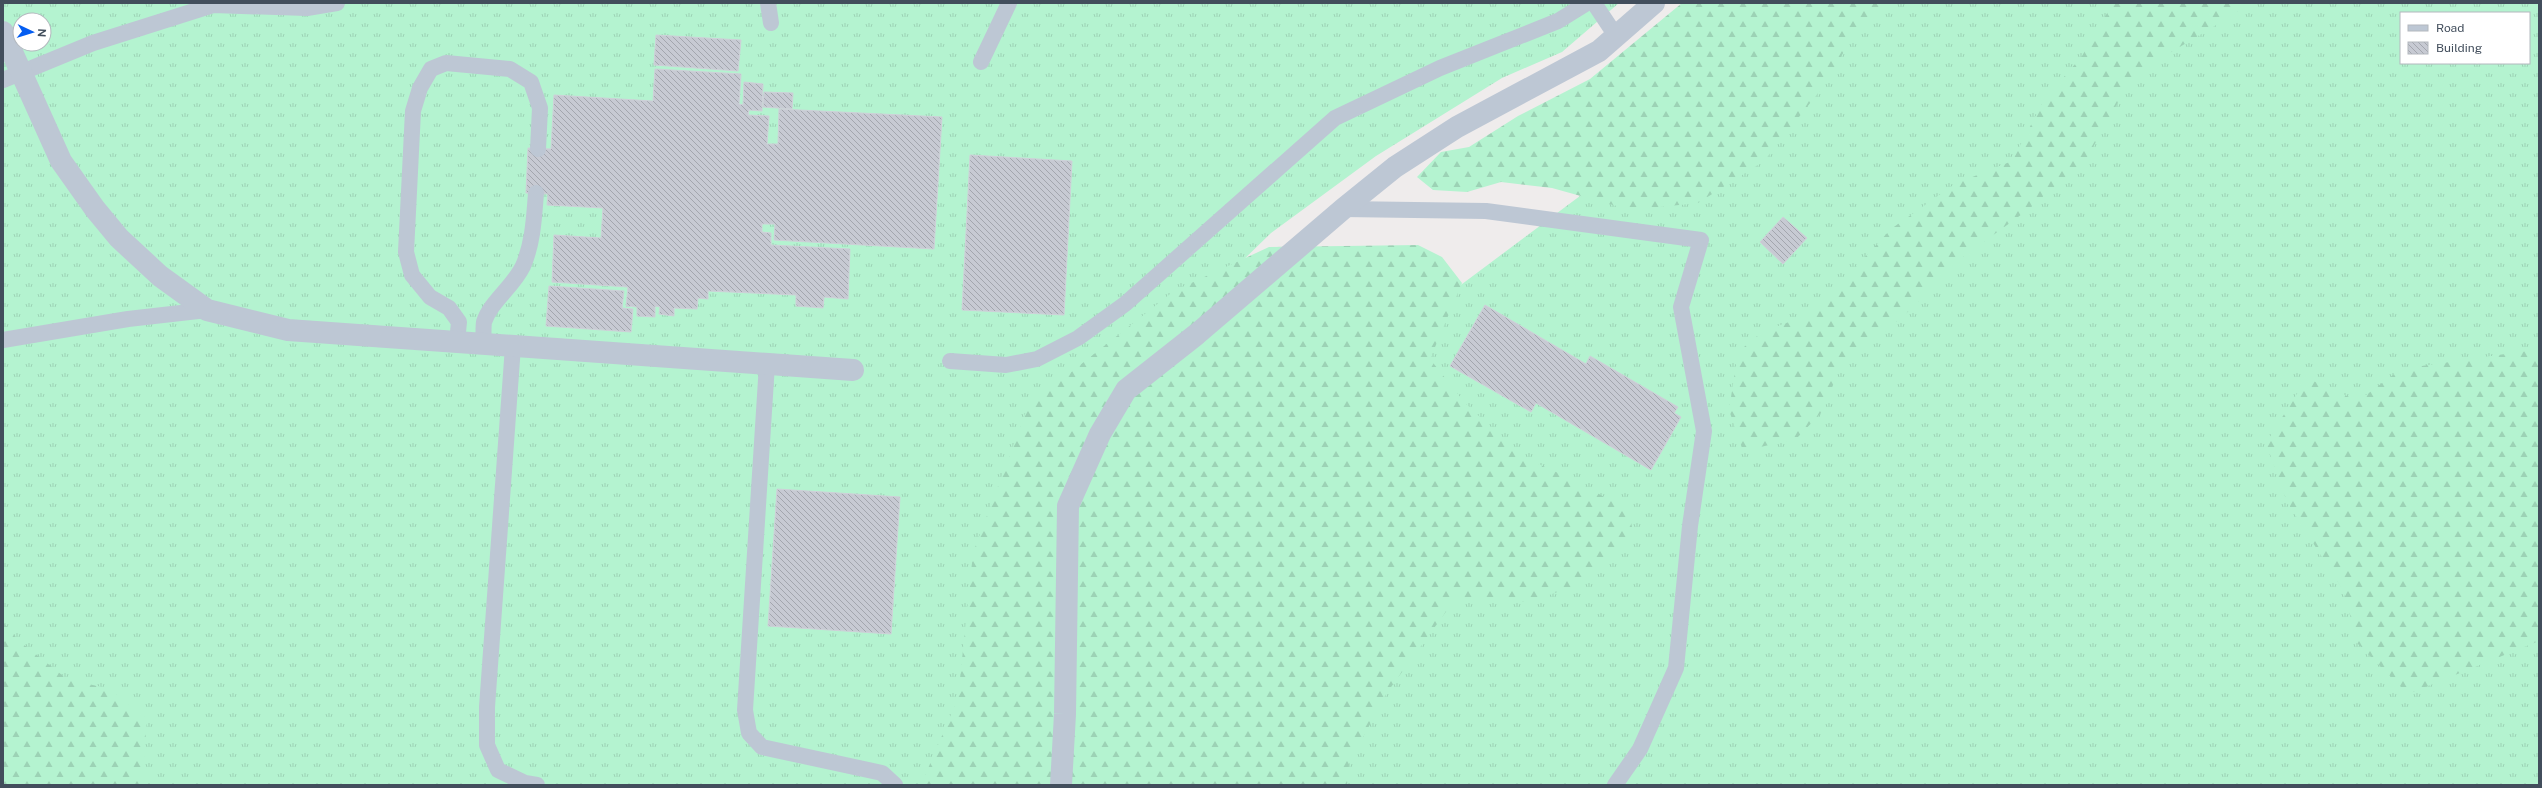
<svg xmlns="http://www.w3.org/2000/svg" width="2542" height="788" viewBox="0 0 2542 788" font-family="'Public Sans',sans-serif">
<style>
.grass{fill:url(#grass-tufts);fill-rule:evenodd}
.forest{fill:url(#forest-firs)}
.building{fill:url(#building-back-hatch);stroke:#cfd1d9}
.lines{fill:none;stroke-linecap:round;stroke-linejoin:round}
.lane{stroke:#bdc7d4;stroke-width:16}
.street{stroke:#bdc7d4;stroke-width:22}
</style>
<defs>
<pattern id="grass-tufts" width="24" height="20" patternUnits="userSpaceOnUse"><rect width="24" height="20" fill="#b4f3d0"/><path d="M3 7l-1-3M5 7V3M7 7l1-3M15 17l-1-3M17 17v-4M19 17l1-3" fill="none" stroke="#9cd2b5"/></pattern>
<pattern id="forest-firs" width="22" height="20" patternUnits="userSpaceOnUse"><rect width="22" height="20" fill="#b4f3d0"/><path d="M5 1l3.5 6h-7zM16 11l3.5 6h-7z" fill="#9cd2b5"/></pattern>
<pattern id="building-back-hatch" width="6" height="6" patternUnits="userSpaceOnUse"><rect width="6" height="6" fill="#c7cad3"/><path d="M-1 5l2 2M0 0l6 6M5-1l2 2" fill="none" stroke="#a3a6ae"/></pattern>
</defs>
<rect width="100%" height="100%" fill="#efecec"/>
<g class="grass">
<path d="M3 3H1619L1562 52 1502 78 1376 156 1271 233 1161 340 1041 785H3ZM20 20H44V44H20Z"/>
<path d="M1811 3H2539V785H1130L1162 508 1659 137ZM2401 13H2529V63H2401Z"/>
</g>
<g class="forest">
<polygon points="1682,3 1885,3 1851,40 1822,88 1764,161 1698,203 1631,210 1552,188 1501,182 1467,192 1433,190 1417,177 1441,152 1469,147 1518,116 1590,79"/>
<polygon points="2113,3 2248,3 2233,15 2133,75 2087,158 2029,209 1959,260 1910,310 1838,372 1823,411 1796,439 1743,451 1729,410 1738,352 1762,332 1813,313 1891,229 1955,184 2012,161 2044,100 2082,56"/>
<polygon points="1418,245 1442,257 1462,283 1430,359 1465,403 1523,457 1576,481 1629,511 1634,538 1583,583 1529,602 1456,598 1386,694 1349,764 1347,785 921,785 958,698 973,553 1028,406 1174,291 1269,247"/>
<polygon points="2526,351 2539,353 2539,641 2408,694 2358,644 2343,590 2287,502 2266,443 2307,378 2358,401 2401,369"/>
<polygon points="3,622 18,640 67,679 110,689 147,719 142,785 3,785"/>
</g>
<g class="building">
<polygon points="656,35 741,40 738,71 654,65"/>
<polygon points="655,69 741,74 739,104 743,105 744,82 763,84 762,111 749,110 748,115 769,116 767,144 778,144 779,109 942,117 934,249 774,240 775,224 762,224 762,232 771,233 771,245 850,249 848,299 824,297 823,308 796,306 796,295 708,291 708,299 698,298 697,309 674,308 674,316 659,314 660,307 655,306 655,317 637,316 637,307 626,306 628,287 552,282 554,235 601,238 603,208 547,205 548,194 526,193 528,148 551,149 554,95 653,101"/>
<polygon points="764,92 793,93 792,109 763,107"/>
<polygon points="970,155 1072,161 1064,315 962,310"/>
<polygon points="1783,217 1807,238 1783,264 1760,242"/>
<polygon points="549,286 624,291 622,308 633,309 631,332 546,326"/>
<polygon points="1485,305 1586,364 1590,356 1678,407 1674,413 1681,417 1651,470 1536,403 1531,412 1450,366"/>
<polygon points="777,489 900,497 891,634 768,626"/>
</g>
<g class="lines">
<g class="lane">
<polyline points="768,3 771,23"/>
<polyline points="1594,3 1616,36"/>
<polyline points="981,62 1009,3"/>
<polyline points="3,80 93,43 213,5 307,8 337,3"/>
<polyline points="1343,209 1486,211 1701,240 1681,307 1704,431 1690,526 1676,668 1640,749 1615,785"/>
<polyline points="3,340 128,319 207,310"/>
<polyline points="457,342 459,322 449,308 430,297 412,275 406,252 413,111 420,88 431,69 446,63 510,69 531,82 540,108 538,149"/>
<path d="M483 343C484 337 483 328 484 322 491 301 513 287 523 266 533 243 534 218 536 193"/>
<polyline points="513,346 487,707 487,745 498,770 525,783 537,785"/>
<polyline points="950,361 1006,365 1037,359 1078,338 1125,304 1335,118 1440,68 1558,21 1587,3"/>
<polyline points="767,364 745,710 749,733 762,747 882,773 895,785"/>
</g>
<g class="street">
<polyline points="3,32 61,161 95,209 119,238 160,276 207,310 288,330 853,370"/>
<polyline points="1061,785 1065,714 1068,506 1100,434 1126,390 1197,334 1343,209 1395,167 1457,127 1599,51 1654,3"/>
</g>
</g>
<rect width="2542" height="788" fill="none" stroke="#424e5c" stroke-width="8"/>
<rect x="2400" y="12" width="130" height="52" fill="#ffffff" stroke="#b3b8be"/>
<rect x="2408" y="25" width="20" height="6" fill="#bdc7d4" stroke="#b3b8be"/>
<text x="2436" y="32" font-size="12" fill="#424e5c">Road</text>
<rect x="2408" y="42" width="20" height="12" fill="url(#building-back-hatch)" stroke="#b3b8be"/>
<text x="2436" y="52" font-size="12" fill="#424e5c">Building</text>
<g transform="translate(32 32) rotate(94)"><circle r="19" fill="#ffffff" stroke="#b3b8be"/>
<path d="M0-3L7 15L0 10L-7 15Z" fill="#045df1"/>
<text y="-6" font-size="11" font-weight="bold" text-anchor="middle" fill="#424e5c">N</text>
</g>
</svg>
